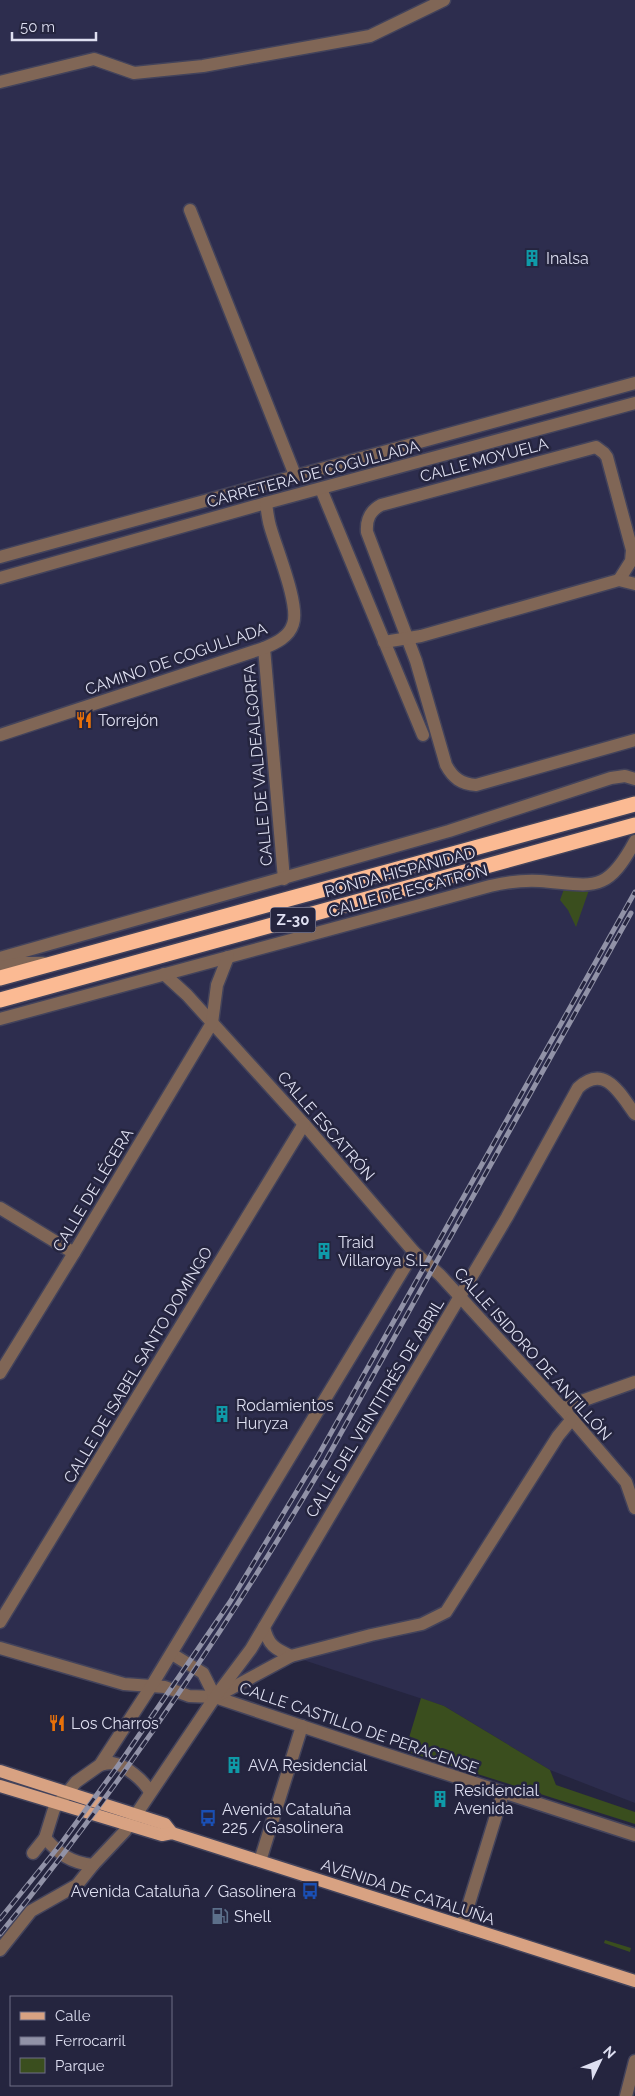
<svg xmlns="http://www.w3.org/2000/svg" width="635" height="2096" viewBox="0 0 635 2096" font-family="Raleway,sans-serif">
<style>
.built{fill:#2d2d4e}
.green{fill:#3a4e1e}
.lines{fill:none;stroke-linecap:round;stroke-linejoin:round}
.minor-casing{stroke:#43435b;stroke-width:15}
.major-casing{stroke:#43435b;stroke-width:15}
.highway-casing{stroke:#43435b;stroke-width:18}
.minor{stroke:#806656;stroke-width:12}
.major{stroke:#d8a282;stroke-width:12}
.highway{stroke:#fbba93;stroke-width:15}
.rail-casing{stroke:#9192a7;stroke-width:5}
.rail{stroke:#25253f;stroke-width:3;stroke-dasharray:9;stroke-linecap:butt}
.labels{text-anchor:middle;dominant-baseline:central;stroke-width:5;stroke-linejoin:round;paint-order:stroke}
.shield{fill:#25253f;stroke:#a6a7bc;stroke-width:1}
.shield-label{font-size:15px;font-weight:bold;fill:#dedff1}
.poi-label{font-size:16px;fill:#dedff1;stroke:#25253f;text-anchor:start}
.street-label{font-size:16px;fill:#dedff1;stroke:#25253f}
</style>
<rect width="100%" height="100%" fill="#25253f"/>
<polygon class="built" points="0,0 635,0 635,1803 550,1770 444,1706 291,1656 215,1697 152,1685 0,1647"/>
<g class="green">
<polygon points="564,889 589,890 576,927 568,910 560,900"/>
<polygon points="421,1698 444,1706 550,1770 556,1785 635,1812 635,1824 405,1751"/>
<polygon points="605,1940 631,1948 630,1952 604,1943"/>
</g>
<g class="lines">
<g class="minor-casing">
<g id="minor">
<polyline points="0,82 94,59 134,73 203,66 370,36 444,0"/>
<polyline points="190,210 295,475"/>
<polyline points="321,489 423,735"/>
<polyline points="0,557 635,383"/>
<polyline points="0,578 266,503 635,403"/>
<path d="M619 580 631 561 632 550 607 457 604 453 596 447 381 505C370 511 366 519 367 532L416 661 446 765C453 778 461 784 476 785L635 740"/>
<polyline points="384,642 421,636 619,580 635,584"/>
<polyline points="264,648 284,879"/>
<path d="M0 735 264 648C276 643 289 637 293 624 300 605 276 548 270 526 268 519 267 511 266 503"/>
<polyline points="0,958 449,831 611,778 625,776 635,779"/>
<polyline points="0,967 23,963 43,963"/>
<polyline points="164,974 187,995 304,1124 414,1252 440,1275 572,1419 626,1482 635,1508"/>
<path d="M0 1019 490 886C507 882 523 880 540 881 593 885 606 895 635 841"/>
<polyline points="0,1208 74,1253"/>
<polyline points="0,1373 74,1253 212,1023 217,985 228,957"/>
<polyline points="562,1408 635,1382"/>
<polyline points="0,1622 304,1124"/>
<path d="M264 1627C268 1645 275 1649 291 1656"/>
<polyline points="0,1648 124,1684 165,1687 189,1696 215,1697 373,1750 635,1835"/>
<polyline points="172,1654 203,1673 215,1697"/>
<polyline points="219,1695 291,1656 371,1635 422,1624 446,1612 558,1436 572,1419"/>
<path d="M100 1765C103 1764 109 1763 112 1763 126 1765 144 1781 150 1792"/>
<path d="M45 1838C59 1854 71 1863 93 1865"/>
<polyline points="33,1853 45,1838 54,1809 76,1782 100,1765 152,1685 414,1252"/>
<polyline points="260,1861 302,1726"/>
<polyline points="462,1926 503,1793"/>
<path d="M0 1950 31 1911 77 1885 93 1865 125 1831 215 1697 251 1649 507 1217 578 1088C605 1063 620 1094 635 1114"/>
<polyline points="626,2096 635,2061"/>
</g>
</g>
<g class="major-casing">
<g id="major">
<polyline points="0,1771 165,1824 172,1833"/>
<polyline points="0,1786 162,1835 172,1833 635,1981"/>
</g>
</g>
<g class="highway-casing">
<g id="highway">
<polyline points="0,978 635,804"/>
<polyline points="0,1000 635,825"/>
</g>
</g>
<use href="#minor" class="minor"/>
<use href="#major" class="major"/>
<use href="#highway" class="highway"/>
<g class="rail-casing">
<g id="rail">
<polyline points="0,1919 60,1845 120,1763 230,1602 318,1456 635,892"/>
<path d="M0 1934C122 1785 228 1626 326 1460L631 913"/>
</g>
</g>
<use href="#rail" class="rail"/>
</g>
<defs>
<g id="building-bare" transform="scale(1.35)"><path d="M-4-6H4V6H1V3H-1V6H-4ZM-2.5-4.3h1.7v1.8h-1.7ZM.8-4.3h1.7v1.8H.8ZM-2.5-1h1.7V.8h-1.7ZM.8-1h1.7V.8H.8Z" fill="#0f9aa8" stroke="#25253f" stroke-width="2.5" paint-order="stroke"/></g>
<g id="restaurant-bare" transform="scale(1.35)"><path d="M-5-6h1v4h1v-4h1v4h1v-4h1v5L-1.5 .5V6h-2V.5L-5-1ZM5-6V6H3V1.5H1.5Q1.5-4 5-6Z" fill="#e8710a" stroke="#25253f" stroke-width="2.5" paint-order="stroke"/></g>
<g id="bus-bare" transform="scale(1.35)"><path d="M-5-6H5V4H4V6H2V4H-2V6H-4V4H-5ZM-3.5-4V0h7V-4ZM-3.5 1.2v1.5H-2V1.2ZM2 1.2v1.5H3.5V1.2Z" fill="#1a4fb4" stroke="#25253f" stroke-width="2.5" paint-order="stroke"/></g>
<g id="fuel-bare" transform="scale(1.35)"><path d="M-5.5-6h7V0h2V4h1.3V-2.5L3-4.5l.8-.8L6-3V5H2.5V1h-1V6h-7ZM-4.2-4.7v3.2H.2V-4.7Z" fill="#5c6f8a" stroke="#25253f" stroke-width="2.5" paint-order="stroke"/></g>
</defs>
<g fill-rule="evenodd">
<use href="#building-bare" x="532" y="258"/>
<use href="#restaurant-bare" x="84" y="720"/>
<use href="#building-bare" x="324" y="1251"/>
<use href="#building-bare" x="222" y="1414"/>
<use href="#restaurant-bare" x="57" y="1723"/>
<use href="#building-bare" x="234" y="1765"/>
<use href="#building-bare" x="440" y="1799"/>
<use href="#bus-bare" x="208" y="1818"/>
<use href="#bus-bare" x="310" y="1891"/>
<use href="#fuel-bare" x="220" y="1916"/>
</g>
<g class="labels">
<rect class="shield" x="270.5" y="907.5" width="45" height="25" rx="4"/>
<g class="shield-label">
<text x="293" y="920">Z-30</text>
</g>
<g class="poi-label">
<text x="546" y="258">Inalsa</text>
<text x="98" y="720">Torrejón</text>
<text x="338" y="1242">Traid<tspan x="338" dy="18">Villaroya S.L</tspan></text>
<text x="236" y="1405">Rodamientos<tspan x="236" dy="18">Huryza</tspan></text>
<text x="71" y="1723">Los Charros</text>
<text x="248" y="1765">AVA Residencial</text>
<text x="454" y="1790">Residencial<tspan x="454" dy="18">Avenida</tspan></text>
<text x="222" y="1809">Avenida Cataluña<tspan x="222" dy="18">225 / Gasolinera</tspan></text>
<text x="296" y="1891" text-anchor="end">Avenida Cataluña / Gasolinera</text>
<text x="234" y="1916">Shell</text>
</g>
<g class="street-label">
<text transform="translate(484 460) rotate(-15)">CALLE MOYUELA</text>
<text transform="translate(313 474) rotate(-15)">CARRETERA DE COGULLADA</text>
<text transform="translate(176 659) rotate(-19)">CAMINO DE COGULLADA</text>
<text transform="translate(258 765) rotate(-95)">CALLE DE VALDEALGORFA</text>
<text transform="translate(400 872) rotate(-15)">RONDA HISPANIDAD</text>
<text transform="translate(408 891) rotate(-15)">CALLE DE ESCATRÓN</text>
<text transform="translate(326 1126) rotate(49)">CALLE ESCATRÓN</text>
<text transform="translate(93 1190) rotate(-59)">CALLE DE LÉCERA</text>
<text transform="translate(533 1354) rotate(48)">CALLE ISIDORO DE ANTILLÓN</text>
<text transform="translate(138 1365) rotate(-59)">CALLE DE ISABEL SANTO DOMINGO</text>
<text transform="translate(375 1408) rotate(-59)">CALLE DEL VEINTITRÉS DE ABRIL</text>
<text transform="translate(359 1728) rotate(19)">CALLE CASTILLO DE PERACENSE</text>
<text transform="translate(408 1892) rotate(18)">AVENIDA DE CATALUÑA</text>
</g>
</g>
<rect x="10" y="1996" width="162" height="90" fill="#25253f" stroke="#6f6f86"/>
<rect x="20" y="2012" width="25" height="8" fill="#d8a282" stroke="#6f6f86"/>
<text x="55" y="2021" font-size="15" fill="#dedff1">Calle</text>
<rect x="20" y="2037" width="25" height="8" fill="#9192a7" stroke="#6f6f86"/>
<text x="55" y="2046" font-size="15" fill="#dedff1">Ferrocarril</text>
<rect x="20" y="2058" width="25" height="15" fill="#3a4e1e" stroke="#6f6f86"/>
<text x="55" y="2071" font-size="15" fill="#dedff1">Parque</text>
<g transform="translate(600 2061) rotate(47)" stroke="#25253f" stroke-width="4" paint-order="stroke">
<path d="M0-4L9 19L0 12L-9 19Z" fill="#dedff1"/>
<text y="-8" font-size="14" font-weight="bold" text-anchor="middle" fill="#dedff1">N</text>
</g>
<path d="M12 32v8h84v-8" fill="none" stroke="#dedff1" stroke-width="2.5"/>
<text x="20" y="32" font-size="15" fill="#dedff1" stroke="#25253f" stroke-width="4" paint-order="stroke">50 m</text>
</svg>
